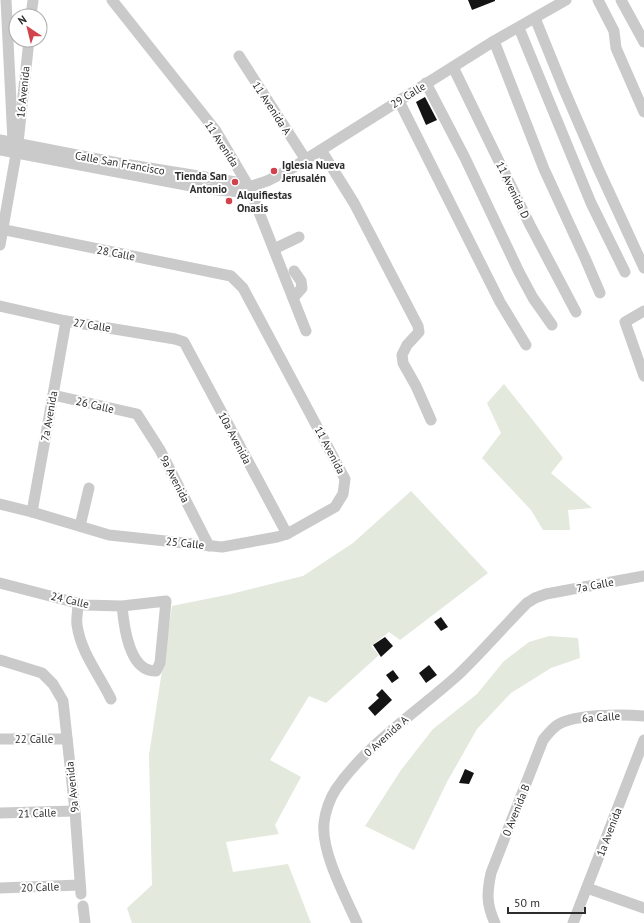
<svg xmlns="http://www.w3.org/2000/svg" width="644" height="923" viewBox="0 0 644 923" font-family="'PT Sans',sans-serif">
<style>
.green{fill:#e3e9dc}
.building{fill:#141414}
.lines{fill:none;stroke-linecap:round;stroke-linejoin:round}
.minor{stroke:#cacaca;stroke-width:11}
.poi-dot{fill:#d2424c;stroke:#fff;stroke-width:1.5}
.labels{text-anchor:middle;dominant-baseline:central;stroke-width:4;stroke-linejoin:round;paint-order:stroke}
.street-label{font-size:11px;fill:#2d2d2d;stroke:#fff}
.poi-label{font-size:11px;font-weight:bold;fill:#2d2d2d;stroke:#fff;text-anchor:start}
</style>
<rect width="100%" height="100%" fill="#fff"/>
<g class="green">
<polygon points="504,384 563,458 551,473 592,508 568,510 570,530 543,530 531,510 482,458 501,433 487,403"/>
<polygon points="411,491 488,573 400,640 389,632 371,646 379,655 326,703 309,696 270,760 301,777 275,825 279,834 226,842 233,872 288,864 311,923 132,923 127,908 152,885 149,755 172,606 231,594 303,576 353,543"/>
<polygon points="549,636 578,638 580,658 551,668 511,693 477,729 447,782 414,850 365,826 401,770 433,729 477,694 504,661 529,642"/>
</g>
<g class="building">
<polygon points="468,0 495,0 495,1 472,10"/>
<polygon points="425,97 437,120 426,125 416,102"/>
<polygon points="441,617 448,627 441,631 434,622"/>
<polygon points="385,637 393,646 381,657 373,645"/>
<polygon points="429,665 437,675 426,683 419,673"/>
<polygon points="393,670 399,678 392,683 386,675"/>
<polygon points="382,689 392,700 375,716 368,708 379,698 376,695"/>
<polygon points="465,769 474,773 469,784 459,783"/>
</g>
<g class="lines">
<g class="minor">
<polyline points="6,0 13,142"/>
<polyline points="112,0 216,131 249,187 306,331"/>
<polyline points="598,0 614,31 616,48 644,112"/>
<polyline points="621,0 644,42"/>
<polyline points="31,16 33,0"/>
<polyline points="535,18 563,87 598,168 644,268"/>
<polyline points="519,28 591,203 625,272"/>
<polyline points="494,41 544,169 585,258 600,293"/>
<polyline points="239,56 306,160"/>
<polyline points="453,67 530,225 576,312"/>
<polyline points="426,83 465,158 519,272 533,298 552,325"/>
<polyline points="399,101 500,302 526,345"/>
<polyline points="0,140 118,163 242,183 249,187"/>
<polyline points="0,150 207,189 240,192 249,187 267,181 289,170 494,41 566,0"/>
<polyline points="321,150 354,203 418,326 419,332 407,345 402,355 403,363 416,386 431,420"/>
<polyline points="0,229 231,276 243,288 345,479 343,494 335,507 287,534 277,537 222,547 109,535 32,512 0,504"/>
<polyline points="0,245 18,143 29,40"/>
<polyline points="274,249 299,237"/>
<polyline points="293,298 302,288 301,281 294,271"/>
<polyline points="0,306 66,321 175,339 184,342 287,534"/>
<polyline points="644,311 625,322 644,376"/>
<polyline points="53,395 137,414 160,450 209,546"/>
<polyline points="32,512 53,395 66,321"/>
<polyline points="80,526 89,488"/>
<path d="M0 583 85 605 122 606 166 601 160 663 156 671C129 672 124 627 122 606"/>
<path d="M78 604C78 611 76 618 77 625 81 653 99 674 111 699"/>
<polyline points="0,660 42,673 53,684 63,701 75,811 81,894"/>
<polyline points="0,739 67,739"/>
<polyline points="0,813 75,811"/>
<polyline points="0,888 80,885"/>
<polyline points="587,888 644,908"/>
<polyline points="83,906 85,923"/>
<path d="M357 923C345 896 321 852 324 823 325 812 330 798 336 789 367 744 418 711 458 675 482 652 504 626 527 603L535 598 546 594 644 576"/>
<path d="M495 923C486 904 487 892 491 873L543 740C548 734 552 728 559 724 577 714 623 714 644 716"/>
<polyline points="573,923 644,740"/>
</g>
</g>
<g class="poi-dot">
<circle cx="274" cy="171" r="4"/>
<circle cx="235" cy="182" r="4"/>
<circle cx="229" cy="201" r="4"/>
</g>
<g class="labels">
<g class="street-label">
<text transform="translate(23 92) rotate(-84)">16 Avenida</text>
<text transform="translate(408 95) rotate(-32)">29 Calle</text>
<text transform="translate(272 108) rotate(57)">11 Avenida A</text>
<text transform="translate(222 144) rotate(57)">11 Avenida</text>
<text transform="translate(120 163) rotate(10)">Calle San Francisco</text>
<text transform="translate(513 190) rotate(64)">11 Avenida D</text>
<text transform="translate(116 253) rotate(11)">28 Calle</text>
<text transform="translate(92 325) rotate(9)">27 Calle</text>
<text transform="translate(95 405) rotate(13)">26 Calle</text>
<text transform="translate(49 416) rotate(-80)">7a Avenida</text>
<text transform="translate(235 438) rotate(62)">10a Avenida</text>
<text transform="translate(330 450) rotate(62)">11 Avenida</text>
<text transform="translate(175 479) rotate(63)">9a Avenida</text>
<text transform="translate(185 543) rotate(6)">25 Calle</text>
<text transform="translate(595 585) rotate(-11)">7a Calle</text>
<text transform="translate(70 600) rotate(13)">24 Calle</text>
<text transform="translate(601 717) rotate(-4)">6a Calle</text>
<text transform="translate(386 736) rotate(-42)">0 Avenida A</text>
<text x="34" y="739">22 Calle</text>
<text transform="translate(72 787) rotate(-96)">9a Avenida</text>
<text transform="translate(516 810) rotate(-68)">0 Avenida B</text>
<text transform="translate(37 813) rotate(-2)">21 Calle</text>
<text transform="translate(609 832) rotate(-69)">1a Avenida</text>
<text transform="translate(40 887) rotate(-2)">20 Calle</text>
</g>
<g class="poi-label">
<text x="282" y="165">Iglesia Nueva<tspan x="282" dy="13">Jerusalén</tspan></text>
<text x="227" y="176" text-anchor="end">Tienda San<tspan x="227" dy="13">Antonio</tspan></text>
<text x="237" y="195">Alquifiestas<tspan x="237" dy="13">Onasis</tspan></text>
</g>
</g>
<g transform="translate(28 28) rotate(325)"><circle r="19" fill="#ffffff" stroke="#ababab"/>
<path d="M0-3L7 15L0 10L-7 15Z" fill="#d2424c"/>
<text y="-6" font-size="11" font-weight="bold" text-anchor="middle" fill="#2d2d2d">N</text>
</g>
<path d="M508 907v6h77v-6" fill="none" stroke="#2d2d2d" stroke-width="2"/>
<text x="514" y="907" font-size="12" fill="#2d2d2d" stroke="#ffffff" stroke-width="3" paint-order="stroke">50 m</text>
</svg>
